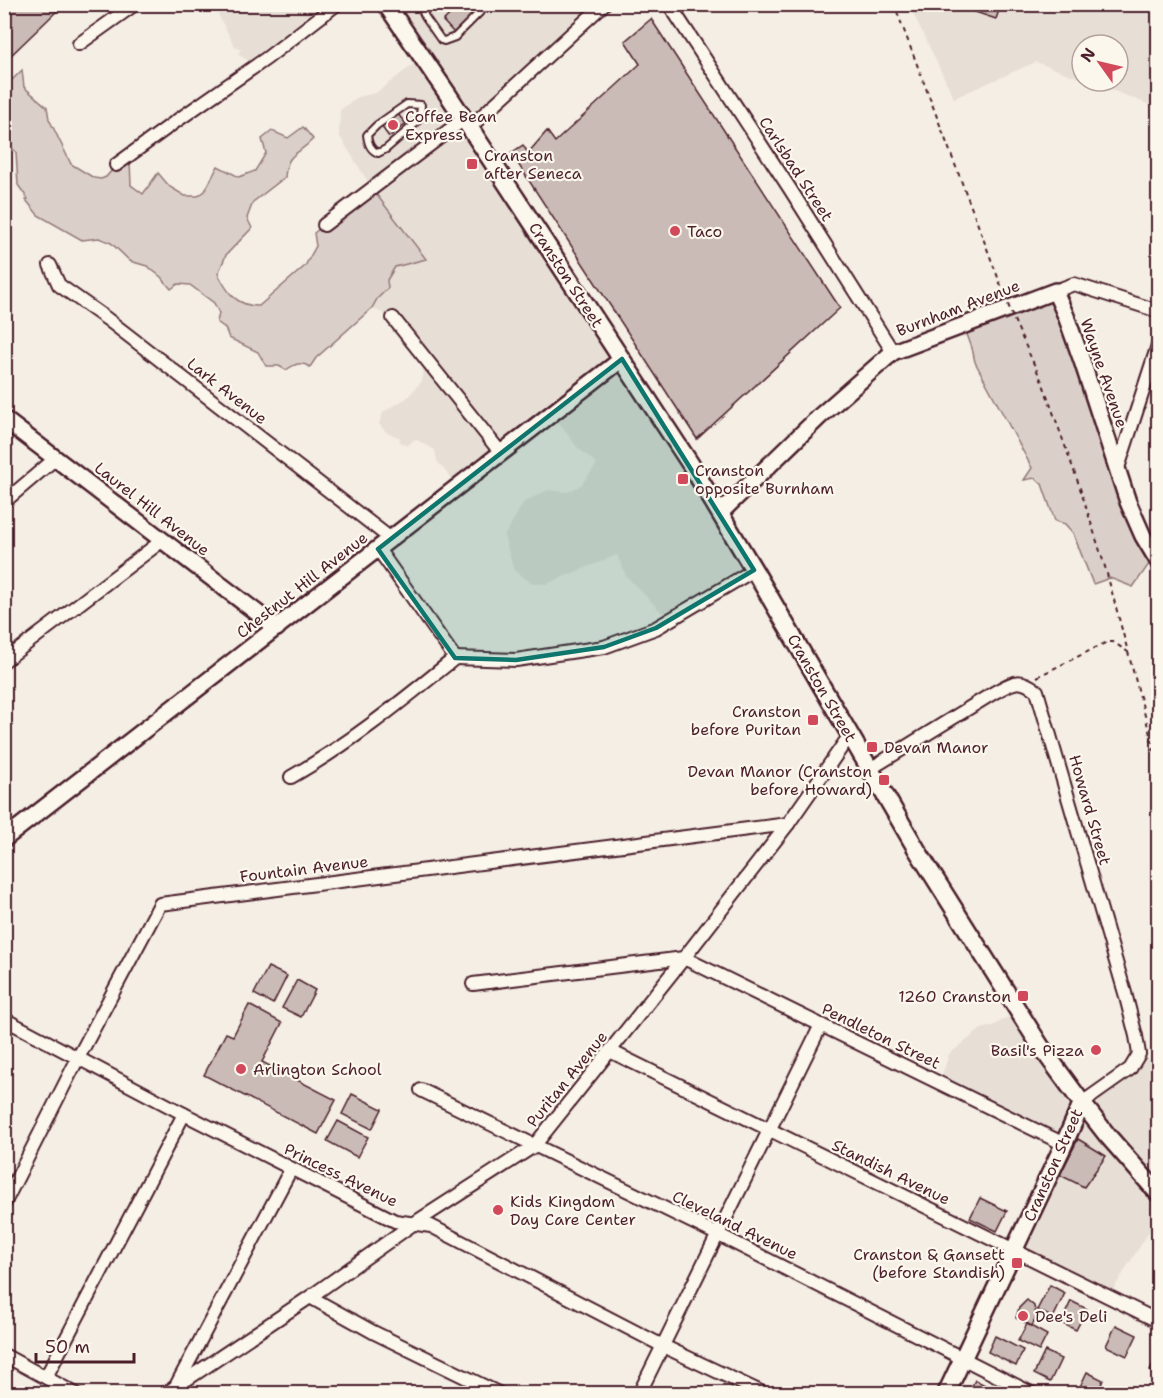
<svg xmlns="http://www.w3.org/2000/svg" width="1163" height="1398" viewBox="0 0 1163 1398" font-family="'Shantell Sans',sans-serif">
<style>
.built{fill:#e7dfd6}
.green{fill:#dbd0c9;stroke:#92787a;stroke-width:1.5}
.building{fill:#cabbb6;stroke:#4a1f2b;stroke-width:1.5}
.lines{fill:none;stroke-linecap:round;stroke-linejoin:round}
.service-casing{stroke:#4a1f2b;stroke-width:10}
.minor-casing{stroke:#4a1f2b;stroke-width:16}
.tertiary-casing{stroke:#4a1f2b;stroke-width:20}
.secondary-casing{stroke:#4a1f2b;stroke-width:21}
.path{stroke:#4a1f2b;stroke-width:2;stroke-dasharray:4.5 4.5;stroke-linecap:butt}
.service{stroke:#fbf7ec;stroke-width:6}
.minor{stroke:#fbf7ec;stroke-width:12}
.tertiary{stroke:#fbf7ec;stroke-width:15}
.secondary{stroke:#fbf7ec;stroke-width:16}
.path-bridge{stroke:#4a1f2b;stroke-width:2;stroke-dasharray:4.5 4.5;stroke-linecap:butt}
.marked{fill:#0f766e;fill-opacity:0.2;stroke:#0f766e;stroke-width:4.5;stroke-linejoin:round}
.poi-dot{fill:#d1495b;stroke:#fbf7ec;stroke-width:2}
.labels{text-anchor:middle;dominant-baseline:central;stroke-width:4.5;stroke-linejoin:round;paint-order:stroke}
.poi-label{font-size:16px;fill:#4a1f2b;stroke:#fbf7ec;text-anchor:start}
.street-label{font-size:16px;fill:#4a1f2b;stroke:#fbf7ec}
</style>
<rect width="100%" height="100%" fill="#f4eee4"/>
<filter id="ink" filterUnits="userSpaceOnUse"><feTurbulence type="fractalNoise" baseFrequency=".0167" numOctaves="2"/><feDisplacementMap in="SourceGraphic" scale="12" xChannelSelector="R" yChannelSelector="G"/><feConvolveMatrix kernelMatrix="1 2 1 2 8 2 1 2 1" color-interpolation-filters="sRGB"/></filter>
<g filter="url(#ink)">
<g class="built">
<polygon points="213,5 334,5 255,65 238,54 241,49 239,49 234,45"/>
<polygon points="387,5 613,5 582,35 475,132 751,566 667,618 626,576 617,555 546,584 532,583 514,571 504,536 524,502 548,490 568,492 581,485 597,464 578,448 552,414 456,484 437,461 435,450 415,439 407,446 399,441 401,438 387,433 379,424 383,412 407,398 422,381 424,352 402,323 372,308 377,299 388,288 387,280 395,266 426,259 370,190 368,182 339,135 340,110 358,97 376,93 420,59"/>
<polygon points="909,5 1158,5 1158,108 1088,81 1118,81 1118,45 1082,45 1082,79 1036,62 954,98"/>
<polygon points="1015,1013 1078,1099 1143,1056 1158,1065 1158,1235 1150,1230 1109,1296 1014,1248 1061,1142 940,1081 949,1054 981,1029 993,1026"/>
</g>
<g class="green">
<path d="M22 70 24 87 47 107 49 119 71 164 94 178 101 179 106 177 124 156 130 161 131 185 143 194 158 173 170 187 185 196H198L205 191 218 166 239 177 255 171 266 153 262 139 272 131 288 138 303 127 313 139C298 156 287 151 285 177L253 202 247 218 252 228 226 255 218 274C228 293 236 306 259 306L305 266 316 246 314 233 345 208 373 190 426 259 395 267 387 280 388 288 377 299 372 308 316 358 310 367C300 361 295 364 286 370L279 366H266L258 352 229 338 225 328 217 322 219 313 214 303 190 285 178 284 171 289 161 277 147 266 130 261 111 243 99 238 82 240 38 215 26 200 28 199 18 185 16 152 5 141 4 81 13 79Z"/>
<polygon points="1052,291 1154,557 1133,587 1110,578 1093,584 1073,533 1065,524 1055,521 1042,484 1035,478 1024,480 1032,468 975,362 972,348 964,326"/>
</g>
<g class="building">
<polygon points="4,4 55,4 59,9 4,62"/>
<polygon points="461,4 484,4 454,33 443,21"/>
<polygon points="968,4 1001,4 996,19 969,10"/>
<polygon points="651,19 840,308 697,439 511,153 523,145 528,153 547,131 555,142 640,64 625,41"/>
<polygon points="397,113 406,124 389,137 381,126"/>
<polygon points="268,967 287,976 273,1004 254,994"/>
<polygon points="297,980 315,990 301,1017 282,1008"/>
<polygon points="249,1005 282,1023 262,1062 336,1100 318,1134 204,1075 226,1033 233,1036"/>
<polygon points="352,1094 382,1109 372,1129 342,1114"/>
<polygon points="338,1121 368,1137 357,1157 327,1141"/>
<polygon points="1078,1139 1106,1156 1084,1187 1060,1175"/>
<polygon points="980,1198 1007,1211 997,1231 970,1218"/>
<polygon points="1050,1285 1065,1293 1053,1318 1037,1310"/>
<polygon points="1027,1300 1034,1306 1036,1317 1032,1326 1016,1318 1019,1308"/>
<polygon points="1071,1301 1087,1309 1076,1330 1061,1323"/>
<polygon points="1027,1324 1047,1335 1039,1351 1018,1341"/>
<polygon points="1116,1325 1137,1335 1127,1356 1106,1346"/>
<polygon points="995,1336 1023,1350 1016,1366 988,1352"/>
<polygon points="1045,1351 1061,1359 1050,1382 1034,1374"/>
<polygon points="1158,1353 1158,1375 1150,1371"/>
<polygon points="1087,1372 1103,1380 1097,1394 1077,1393"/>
<polygon points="975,1380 999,1392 998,1394 968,1394"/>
<polygon points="1109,1386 1124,1393 1124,1394 1105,1394"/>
</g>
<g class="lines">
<g class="service-casing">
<g id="service">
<polyline points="427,4 423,12 425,17 441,40 444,41 455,37 488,4"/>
<path d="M407 104 421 105 420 117 416 123 386 149 378 153C370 150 368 143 367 135L377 125Z"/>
</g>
</g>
<g class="minor-casing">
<g id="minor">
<polyline points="669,4 790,189 893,352"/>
<polyline points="79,44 135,4"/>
<polyline points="470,127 604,4"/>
<polyline points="116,165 175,122 267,58 337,4"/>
<polyline points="324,225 464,119"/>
<polyline points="50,265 59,285 107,319 391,539"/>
<polyline points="1055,291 1074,284 1158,311"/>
<polyline points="393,318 501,453"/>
<polyline points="1118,468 1158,345"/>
<polyline points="4,502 56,458"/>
<polyline points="378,549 455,658"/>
<polyline points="455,658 516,660 604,647 656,628 754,570"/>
<polyline points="4,661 163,540"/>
<path d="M870 769 995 692C1014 682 1019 677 1037 691L1125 993 1136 1036 1139 1054 1130 1069 1082 1103"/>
<path d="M291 777C351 743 402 701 455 658"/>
<polyline points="473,984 684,958 1064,1144"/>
<polyline points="4,1019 184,1114 395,1221 431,1226 663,1346 765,1394"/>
<polyline points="610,1051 1158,1321"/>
<polyline points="421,1090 719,1235 1033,1394"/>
<polyline points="4,1204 78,1058 160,904 788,824"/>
<polyline points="310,1297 373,1332 500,1394"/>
<polyline points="4,1355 76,1394"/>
<polyline points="46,1377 184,1114"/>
<polyline points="165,1394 310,1297 413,1224 534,1146 684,958 788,824 850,735"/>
<polyline points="190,1394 176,1386 291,1169"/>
<polyline points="639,1394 821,1025"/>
</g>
</g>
<g class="tertiary-casing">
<g id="tertiary">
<polyline points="4,419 277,628"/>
<polyline points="720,513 819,417 893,352 1055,291 1066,316 1082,361 1128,502 1143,536 1158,561"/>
<polyline points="4,839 622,359"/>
</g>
</g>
<g class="secondary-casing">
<g id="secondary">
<polyline points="386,4 449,96 691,465 754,570 917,850 1041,1047 1082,1103 1064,1144 946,1394"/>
<polyline points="1082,1103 1107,1135 1158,1193"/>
</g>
</g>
<g class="path">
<polyline points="894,4 1005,296"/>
<polyline points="1014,320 1043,384 1079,485 1106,570 1158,764"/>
<polyline points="1037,677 1107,642 1113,642 1128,652"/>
</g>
<use href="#service" class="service"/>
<use href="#minor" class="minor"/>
<use href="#tertiary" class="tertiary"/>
<use href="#secondary" class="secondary"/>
<polyline class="path-bridge" points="1005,296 1013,318"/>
</g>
</g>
<path class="marked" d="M622 359 754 570 656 628 604 647 516 660 455 658 378 549Z"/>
<g class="poi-dot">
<circle cx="393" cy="125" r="6"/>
<rect x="466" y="158" width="12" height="12" rx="3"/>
<circle cx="675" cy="231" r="6"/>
<rect x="677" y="473" width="12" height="12" rx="3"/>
<rect x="807" y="714" width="12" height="12" rx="3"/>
<rect x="866" y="741" width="12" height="12" rx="3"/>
<rect x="878" y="774" width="12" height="12" rx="3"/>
<rect x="1017" y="990" width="12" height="12" rx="3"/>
<circle cx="1096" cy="1050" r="6"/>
<circle cx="241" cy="1069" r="6"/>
<circle cx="498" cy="1210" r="6"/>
<rect x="1011" y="1257" width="12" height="12" rx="3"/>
<circle cx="1023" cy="1316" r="6"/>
</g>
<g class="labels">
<g class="poi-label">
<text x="405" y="116">Coffee Bean<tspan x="405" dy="18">Express</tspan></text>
<text x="484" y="155">Cranston<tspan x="484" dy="18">after Seneca</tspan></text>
<text x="687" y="231">Taco</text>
<text x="695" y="470">Cranston<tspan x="695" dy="18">opposite Burnham</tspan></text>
<text x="801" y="711" text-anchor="end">Cranston<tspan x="801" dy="18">before Puritan</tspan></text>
<text x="884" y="747">Devan Manor</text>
<text x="872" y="771" text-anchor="end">Devan Manor (Cranston<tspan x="872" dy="18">before Howard)</tspan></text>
<text x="1011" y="996" text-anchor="end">1260 Cranston</text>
<text x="1084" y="1050" text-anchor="end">Basil's Pizza</text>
<text x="253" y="1069">Arlington School</text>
<text x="510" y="1201">Kids Kingdom<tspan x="510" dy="18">Day Care Center</tspan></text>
<text x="1005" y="1254" text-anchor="end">Cranston &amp; Gansett<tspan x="1005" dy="18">(before Standish)</tspan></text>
<text x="1035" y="1316">Dee's Deli</text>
</g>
<g class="street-label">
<text transform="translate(796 169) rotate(57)">Carlsbad Street</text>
<text transform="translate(566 275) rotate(57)">Cranston Street</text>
<text transform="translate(958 308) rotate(-21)">Burnham Avenue</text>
<text transform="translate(1104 373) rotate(71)">Wayne Avenue</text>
<text transform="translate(227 391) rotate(38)">Lark Avenue</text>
<text transform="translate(152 509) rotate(38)">Laurel Hill Avenue</text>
<text transform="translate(302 585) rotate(-38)">Chestnut Hill Avenue</text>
<text transform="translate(822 688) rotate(60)">Cranston Street</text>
<text transform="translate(1090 810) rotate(74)">Howard Street</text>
<text transform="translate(304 869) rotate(-7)">Fountain Avenue</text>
<text transform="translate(881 1036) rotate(26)">Pendleton Street</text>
<text transform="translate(567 1079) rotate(-51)">Puritan Avenue</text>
<text transform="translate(1053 1165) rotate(-66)">Cranston Street</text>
<text transform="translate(891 1172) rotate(26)">Standish Avenue</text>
<text transform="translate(341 1175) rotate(26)">Princess Avenue</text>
<text transform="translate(735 1225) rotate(26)">Cleveland Avenue</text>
</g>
</g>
<rect width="1163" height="1398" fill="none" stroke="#fbf7ec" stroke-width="24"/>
<rect x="12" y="12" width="1139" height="1374" fill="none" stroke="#4a1f2b" stroke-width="2" filter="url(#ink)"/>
<g transform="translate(1100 63) rotate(304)"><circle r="28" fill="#fbf7ec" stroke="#b4a19f" stroke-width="1.5"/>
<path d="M0-4.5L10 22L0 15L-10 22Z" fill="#d1495b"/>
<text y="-9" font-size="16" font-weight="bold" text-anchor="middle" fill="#4a1f2b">N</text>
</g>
<path d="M36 1353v9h98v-9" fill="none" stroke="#4a1f2b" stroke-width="3"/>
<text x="45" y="1353" font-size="18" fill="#4a1f2b" stroke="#fbf7ec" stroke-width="4.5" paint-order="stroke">50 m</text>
</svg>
